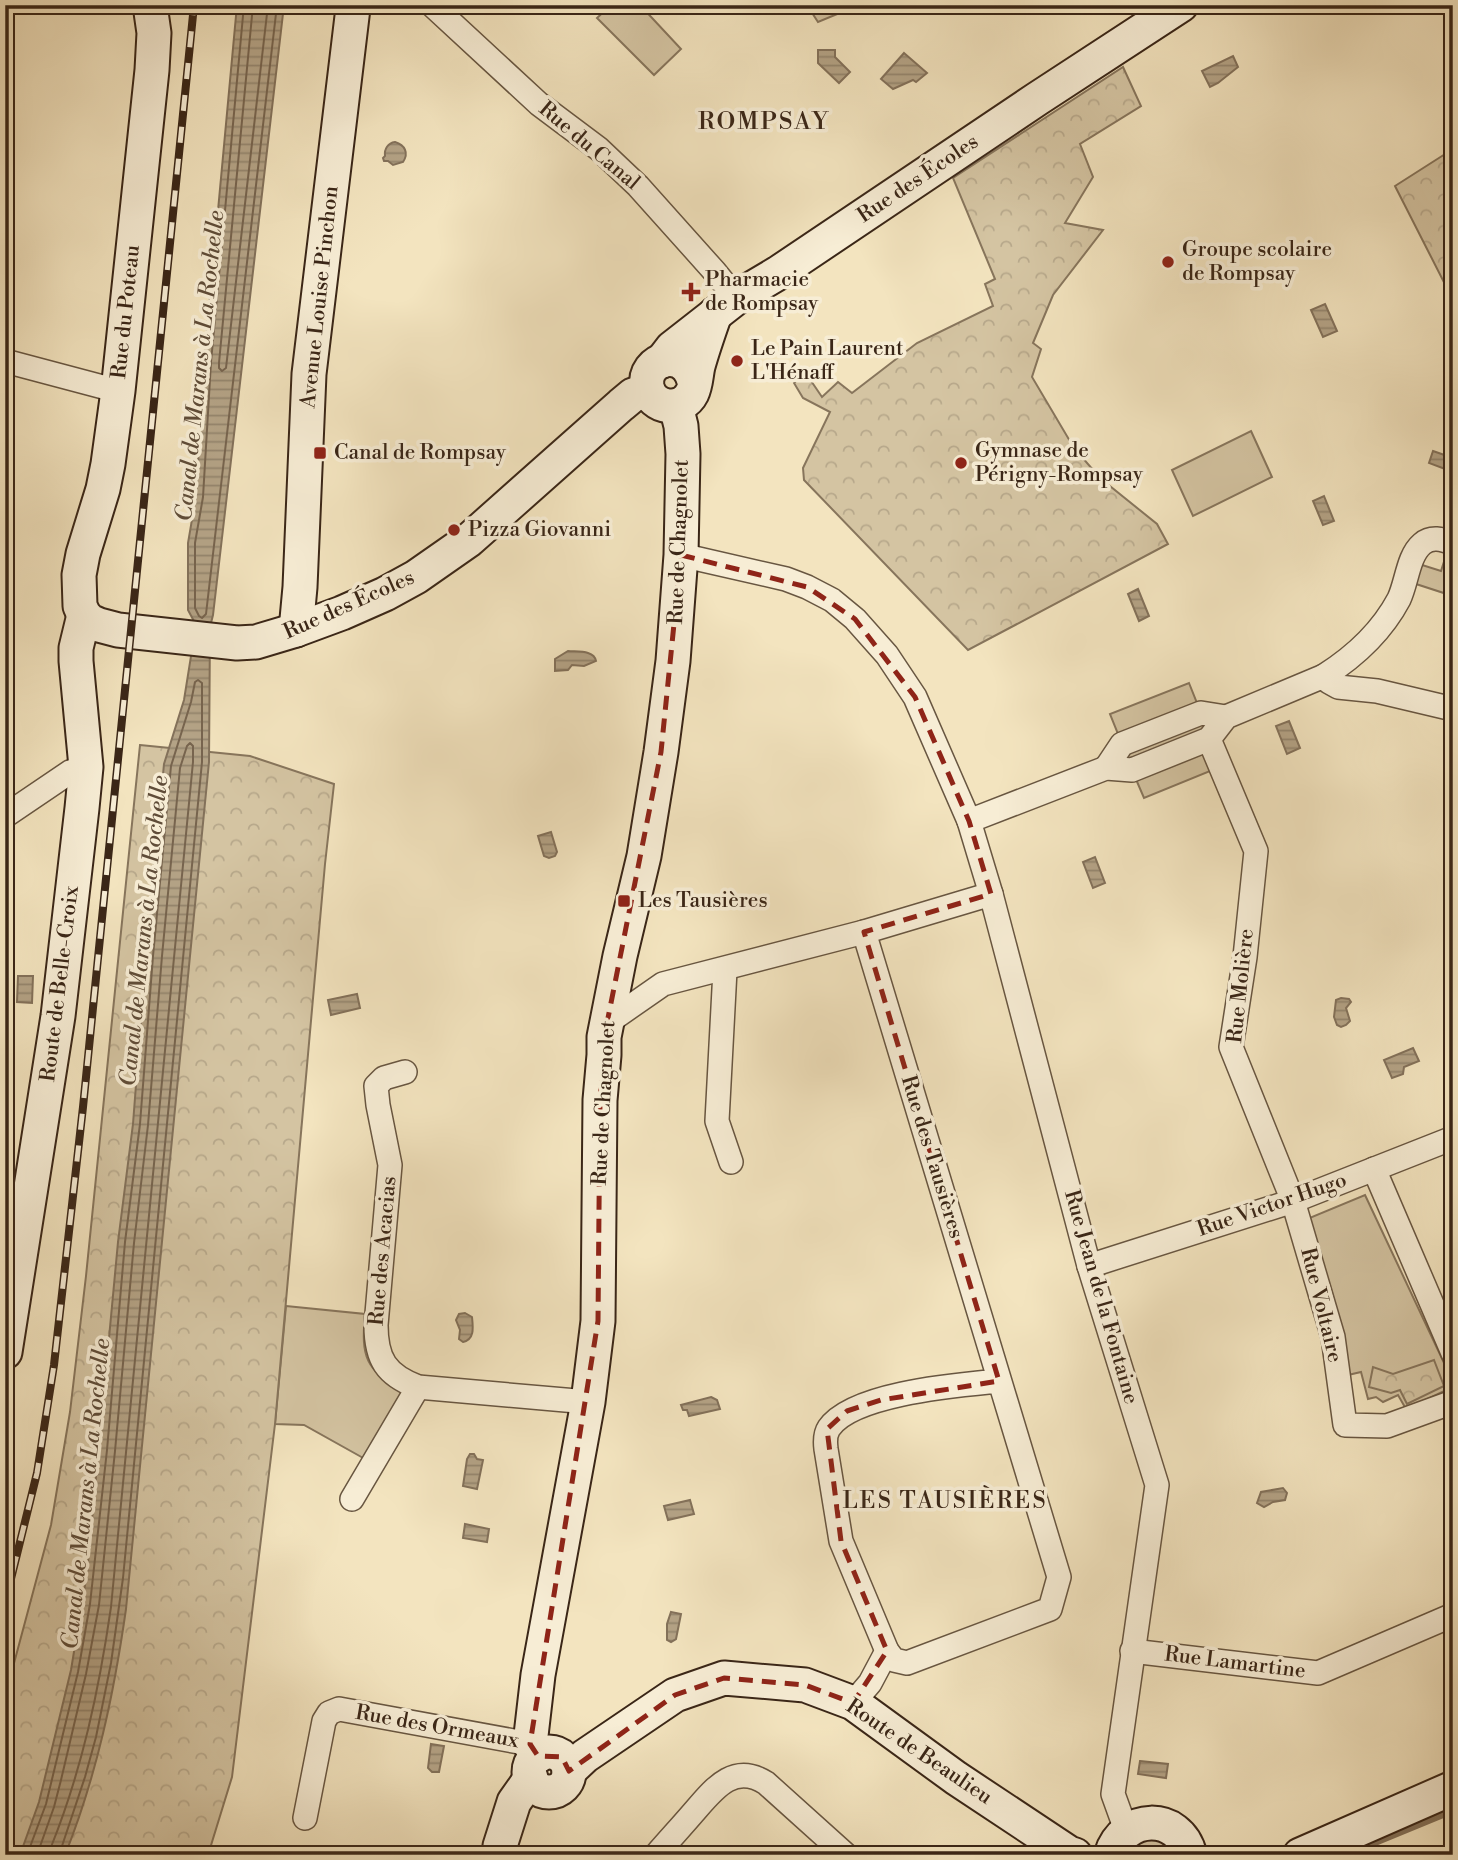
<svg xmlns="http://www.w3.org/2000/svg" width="1458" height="1860" viewBox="0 0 1458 1860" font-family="'Libre Bodoni',serif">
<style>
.green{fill:#d4c4a2;stroke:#87755c;stroke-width:2}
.forest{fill:url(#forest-crowns);stroke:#87755c;stroke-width:2}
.water{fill:url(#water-rules);stroke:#83715a;stroke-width:2}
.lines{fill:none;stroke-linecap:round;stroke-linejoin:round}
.shore{stroke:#77644e;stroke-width:2}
.stream{stroke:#83715a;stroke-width:6}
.street-casing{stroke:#685641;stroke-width:26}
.secondary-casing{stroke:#3a2617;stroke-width:37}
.street{stroke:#f7edd5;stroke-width:23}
.secondary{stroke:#f7edd5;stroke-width:33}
.rail-casing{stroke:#3a2617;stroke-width:8}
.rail{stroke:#f7edd5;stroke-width:5;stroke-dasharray:16;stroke-linecap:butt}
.marked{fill:none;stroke:#8f2418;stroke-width:5;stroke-dasharray:14 9;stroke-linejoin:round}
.poi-dot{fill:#8f2418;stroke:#f7edd5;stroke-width:2.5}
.labels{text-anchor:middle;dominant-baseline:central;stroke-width:7;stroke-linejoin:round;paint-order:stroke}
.street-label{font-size:21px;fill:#3a2617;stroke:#f7edd5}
.poi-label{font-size:21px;fill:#3a2617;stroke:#f7edd5;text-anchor:start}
.water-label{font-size:23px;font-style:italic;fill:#5f4c38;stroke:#f7edd5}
.neighbourhood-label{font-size:23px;letter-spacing:2px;fill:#3a2617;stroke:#f7edd5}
.quarter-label{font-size:24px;letter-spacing:2px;fill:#3a2617;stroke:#f7edd5}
</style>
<defs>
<pattern id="forest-crowns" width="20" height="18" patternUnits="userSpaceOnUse" patternTransform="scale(1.75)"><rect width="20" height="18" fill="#d4c4a2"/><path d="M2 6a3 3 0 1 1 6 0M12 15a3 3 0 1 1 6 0" fill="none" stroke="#b7a88b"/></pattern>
<pattern id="water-rules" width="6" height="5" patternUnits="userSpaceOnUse" patternTransform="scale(1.75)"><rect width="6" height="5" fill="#b4a386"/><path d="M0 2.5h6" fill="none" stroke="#93856d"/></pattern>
</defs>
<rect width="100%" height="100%" fill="#f3e4bf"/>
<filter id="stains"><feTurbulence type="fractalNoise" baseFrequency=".00286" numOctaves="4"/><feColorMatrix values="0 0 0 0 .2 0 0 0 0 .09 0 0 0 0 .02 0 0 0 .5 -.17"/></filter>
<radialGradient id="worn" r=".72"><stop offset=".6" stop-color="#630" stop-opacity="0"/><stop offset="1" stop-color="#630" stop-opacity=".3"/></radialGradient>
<g class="green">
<polygon points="611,5 640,5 681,49 654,75 597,18"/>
<polygon points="1251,431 1272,477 1193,516 1172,470"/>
<polygon points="1448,549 1453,551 1453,596 1413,583 1419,564 1441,571"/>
<polygon points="1189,683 1201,713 1226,717 1209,739 1220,767 1144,798 1132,770 1106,768 1122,744 1110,714"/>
<polygon points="1365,1195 1453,1382 1453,1387 1406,1409 1398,1395 1383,1402 1376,1397 1368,1399 1361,1372 1348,1375 1307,1219"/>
<path d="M286 1306 365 1314C361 1358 365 1369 404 1392L365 1459 304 1425 275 1424Z"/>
<polygon points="1159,1836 1178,1855 1121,1855 1136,1837"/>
</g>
<g class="forest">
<polygon points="807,5 859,5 818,22"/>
<polygon points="1123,67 1141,106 1080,144 1093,177 1065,223 1103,230 1053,295 1033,343 1041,349 1032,377 1074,448 1100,478 1157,524 1168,544 968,650 804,480 803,468 830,412 803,398 794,383 805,372 822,397 838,382 852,393 917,343 993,306 985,284 995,279 953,178"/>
<polygon points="1453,149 1453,300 1395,186"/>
<polygon points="140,745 250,756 334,784 325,864 275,1424 232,1777 208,1855 5,1855 5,1686 13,1667 51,1525 70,1412 86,1276"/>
<polygon points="1434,1360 1444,1386 1407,1404 1400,1390 1391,1393 1369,1387 1373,1367 1393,1374"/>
</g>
<g class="water">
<path d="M237 5H284L213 615 210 627 209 762 126 1609C114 1693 97 1775 65 1855H20L39 1802 71 1670 87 1573 118 1242 133 1124 146 955 164 764 184 700 196 625 188 610V543L196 496 204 362Z"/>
<polygon points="818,50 835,50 835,57 850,72 839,83 818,63"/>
<polygon points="904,53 927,73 916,82 913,80 893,89 881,79"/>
<polygon points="1233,56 1238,67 1218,83 1210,87 1202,71"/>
<path d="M395 142C405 145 409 153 403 162L393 165 388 161H384L383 158 385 156C384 149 388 143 395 142Z"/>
<polygon points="1325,304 1337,331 1323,337 1311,310"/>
<polygon points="1433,451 1453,458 1453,472 1429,463"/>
<polygon points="1324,496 1334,521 1323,525 1313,501"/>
<polygon points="1138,589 1149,616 1139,621 1128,594"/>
<path d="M568 651C578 652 594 650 596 661L584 666 572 665 568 670 555 671V659Z"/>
<polygon points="1289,721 1300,748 1287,754 1276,726"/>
<polygon points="551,832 557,852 555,856 549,858 544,856 538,836"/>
<polygon points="1095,857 1105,883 1093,888 1083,862"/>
<polygon points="18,976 33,976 32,1003 17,1002"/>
<polygon points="357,994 360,1008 331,1015 328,1000"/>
<polygon points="1341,998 1349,999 1351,1002 1346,1008 1350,1021 1346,1025 1341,1027 1337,1025 1334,1017 1336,1000"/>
<polygon points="1413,1048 1419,1061 1404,1067 1403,1074 1392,1078 1384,1060"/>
<path d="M465 1313 472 1317C473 1327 475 1339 463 1342L459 1339 460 1330 456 1320 459 1314Z"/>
<polygon points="711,1397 717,1400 720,1409 689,1416 687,1410 683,1410 681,1405"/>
<polygon points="470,1454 474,1454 477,1459 483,1460 477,1489 463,1486 467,1459"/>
<polygon points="1283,1488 1287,1493 1285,1500 1273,1502 1264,1507 1257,1503 1261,1492"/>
<polygon points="690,1500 694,1514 668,1520 664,1506"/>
<polygon points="465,1524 489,1529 487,1542 463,1538"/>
<polygon points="671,1612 681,1614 676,1639 671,1642 667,1640 667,1624"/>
<polygon points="431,1744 444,1746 439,1772 432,1772 428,1768"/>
<polygon points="1140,1761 1168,1764 1166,1778 1138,1774"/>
</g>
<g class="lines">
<g class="shore">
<polyline points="244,5 211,362 203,497 195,543 195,608 199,616 202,618 206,614 277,5"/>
<polyline points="253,5 219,363 219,368 222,371 226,368 268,5"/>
<polyline points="27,1855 46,1804 78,1672 90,1604 107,1450 125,1242 140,1124 153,956 171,766 191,702 195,682 198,680 202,683 202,762 123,1578 111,1663 96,1737 85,1777 59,1855"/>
<path d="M37 1855 54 1807 61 1780 86 1674 99 1605 115 1451 134 1243 148 1125 162 956 180 768 187 746 190 743 193 746V762L111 1607C99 1690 82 1770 51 1847L50 1855"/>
</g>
<polyline class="stream" points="1346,1855 1453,1811"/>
<g class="street-casing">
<g id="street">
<polyline points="432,5 539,104 599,149 638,186 715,272 736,298"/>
<polyline points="5,361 118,391"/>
<polyline points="681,555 786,579 807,587 832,600 855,619 887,655 915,697 969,821 991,894 1089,1266 1157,1485 1113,1794 1126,1830"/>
<path d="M1324 676C1354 657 1382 631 1399 599 1407 582 1408 556 1422 544 1431 536 1442 539 1453 543"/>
<polyline points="1209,739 1256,851 1245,957 1231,1047 1293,1201 1333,1337 1345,1425 1387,1426 1453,1402"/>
<polyline points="1106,768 1122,744 1201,713 1226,717"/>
<polyline points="5,816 70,772 86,767"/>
<polyline points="969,821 1106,768 1132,770 1209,739 1226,717 1324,676 1329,682 1338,687 1377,691 1453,709"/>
<path d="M864 932 1059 1577 1050 1609 907 1663 894 1660 887 1651 841 1541 826 1449C825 1441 825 1434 829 1428 853 1393 959 1385 999 1381"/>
<polyline points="725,970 717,1121 731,1162"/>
<polyline points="607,1023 663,984 864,932 991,894"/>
<path d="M405 1072 384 1078 376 1086 378 1105 390 1165 376 1325C376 1359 386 1375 418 1387L588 1402"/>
<polyline points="1374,1169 1453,1353"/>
<polyline points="1089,1266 1293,1201 1453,1138"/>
<polyline points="352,1499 418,1387"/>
<polyline points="1132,1651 1318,1673 1453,1615"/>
<polyline points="853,1703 870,1683 887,1651"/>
<polyline points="305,1818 324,1721 329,1713 339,1709 530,1744"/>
<path d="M656 1855C668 1841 681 1827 693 1813 713 1790 733 1762 766 1783L846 1855"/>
</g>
</g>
<g class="secondary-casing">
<g id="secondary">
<polyline points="150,5 154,33 152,70 118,391 108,464 103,489 83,554 79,575 80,606 84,615 90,621 99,625 118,630 237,643 256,642 296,630 342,613 385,594 416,577 469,540 621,405 633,395 648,391"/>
<polyline points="662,361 672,348 736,298 778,273 1037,99 1181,5"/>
<path d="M694 381C685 346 642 358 647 387 652 409 682 413 692 393 696 385 696 375 698 366 703 348 709 331 715 314"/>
<polyline points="296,630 300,587 309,374 353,8"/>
<polyline points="5,1352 58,1016 82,808 86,767 76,661 76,648 84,615"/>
<circle cx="549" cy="1772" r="20"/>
<polyline points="538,1756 530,1744 538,1675 588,1402 598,1321 600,1100 604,1055 604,1037 620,956 644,856 661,752 673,661 681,555 683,454 681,426 676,406"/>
<polyline points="569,1771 585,1756 675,1695 724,1678 805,1685 853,1703 956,1778 1069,1853 1075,1855"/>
<polyline points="499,1855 500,1846 514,1802 531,1778"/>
<path d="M1111 1855C1123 1814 1179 1811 1190 1855"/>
<polyline points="1300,1855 1453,1788"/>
</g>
</g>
<use href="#street" class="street"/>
<use href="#secondary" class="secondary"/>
<g class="rail-casing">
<polyline id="rail" points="5,1603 37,1473 54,1365 83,1107 194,5"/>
</g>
<use href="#rail" class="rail"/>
</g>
<path class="marked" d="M681 555 807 587 855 619 915 697 969 821 991 894 864 932 999 1381 881 1400 847 1411 827 1429 841 1541 887 1651 853 1703 805 1685 724 1678 675 1695 569 1771 562 1757 538 1756 530 1744 598 1321 600 1100 607 1023 661 752Z"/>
<g class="poi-dot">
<circle cx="1168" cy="262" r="7"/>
<path d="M687.5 281.5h7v7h7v7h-7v7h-7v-7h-7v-7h7z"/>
<circle cx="737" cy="361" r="7"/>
<rect x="313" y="446" width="14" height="14" rx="3.5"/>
<circle cx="961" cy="463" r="7"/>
<circle cx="454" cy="530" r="7"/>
<rect x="617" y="894" width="14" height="14" rx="3.5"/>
</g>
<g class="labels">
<g class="street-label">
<text transform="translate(589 146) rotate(40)">Rue du Canal</text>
<text transform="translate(918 179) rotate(-34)">Rue des Écoles</text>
<text transform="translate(320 297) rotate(-84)">Avenue Louise Pinchon</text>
<text transform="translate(126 312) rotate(-84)">Rue du Poteau</text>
<text transform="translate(679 542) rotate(-88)">Rue de Chagnolet</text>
<text transform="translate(349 605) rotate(-24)">Rue des Écoles</text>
<text transform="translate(60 984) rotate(-83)">Route de Belle-Croix</text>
<text transform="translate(1241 986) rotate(-84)">Rue Molière</text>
<text transform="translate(604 1103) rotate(-87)">Rue de Chagnolet</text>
<text transform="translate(932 1157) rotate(73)">Rue des Tausières</text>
<text transform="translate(1272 1205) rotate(-19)">Rue Victor Hugo</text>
<text transform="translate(383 1251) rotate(-85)">Rue des Acacias</text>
<text transform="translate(1101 1297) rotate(74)">Rue Jean de la Fontaine</text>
<text transform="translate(1321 1305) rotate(76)">Rue Voltaire</text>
<text transform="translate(1235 1663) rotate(7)">Rue Lamartine</text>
<text transform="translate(437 1727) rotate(10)">Rue des Ormeaux</text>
<text transform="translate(919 1752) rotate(34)">Route de Beaulieu</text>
</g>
<g class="poi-label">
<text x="1182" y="250">Groupe scolaire<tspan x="1182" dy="24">de Rompsay</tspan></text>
<text x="705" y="280">Pharmacie<tspan x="705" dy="24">de Rompsay</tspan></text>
<text x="751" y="349">Le Pain Laurent<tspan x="751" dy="24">L'Hénaff</tspan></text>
<text x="975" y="451">Gymnase de<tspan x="975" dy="24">Périgny-Rompsay</tspan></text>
<text x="334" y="453">Canal de Rompsay</text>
<text x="468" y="530">Pizza Giovanni</text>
<text x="638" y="901">Les Tausières</text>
</g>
<g class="water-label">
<text transform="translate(200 366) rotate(-84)">Canal de Marans à La Rochelle</text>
<text transform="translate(144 931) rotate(-84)">Canal de Marans à La Rochelle</text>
<text transform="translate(86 1494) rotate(-84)">Canal de Marans à La Rochelle</text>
</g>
<g class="neighbourhood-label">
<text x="945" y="1501">LES TAUSIÈRES</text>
</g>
<g class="quarter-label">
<text x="764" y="122">ROMPSAY</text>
</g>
</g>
<rect width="1458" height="1860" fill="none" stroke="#f3e4bf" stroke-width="28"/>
<rect x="7" y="7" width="1444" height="1846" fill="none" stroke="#3a2617" stroke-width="3.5"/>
<rect x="14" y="14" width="1430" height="1832" fill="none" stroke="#3a2617" stroke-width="2"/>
<rect width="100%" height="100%" filter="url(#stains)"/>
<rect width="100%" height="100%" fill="url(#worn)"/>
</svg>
